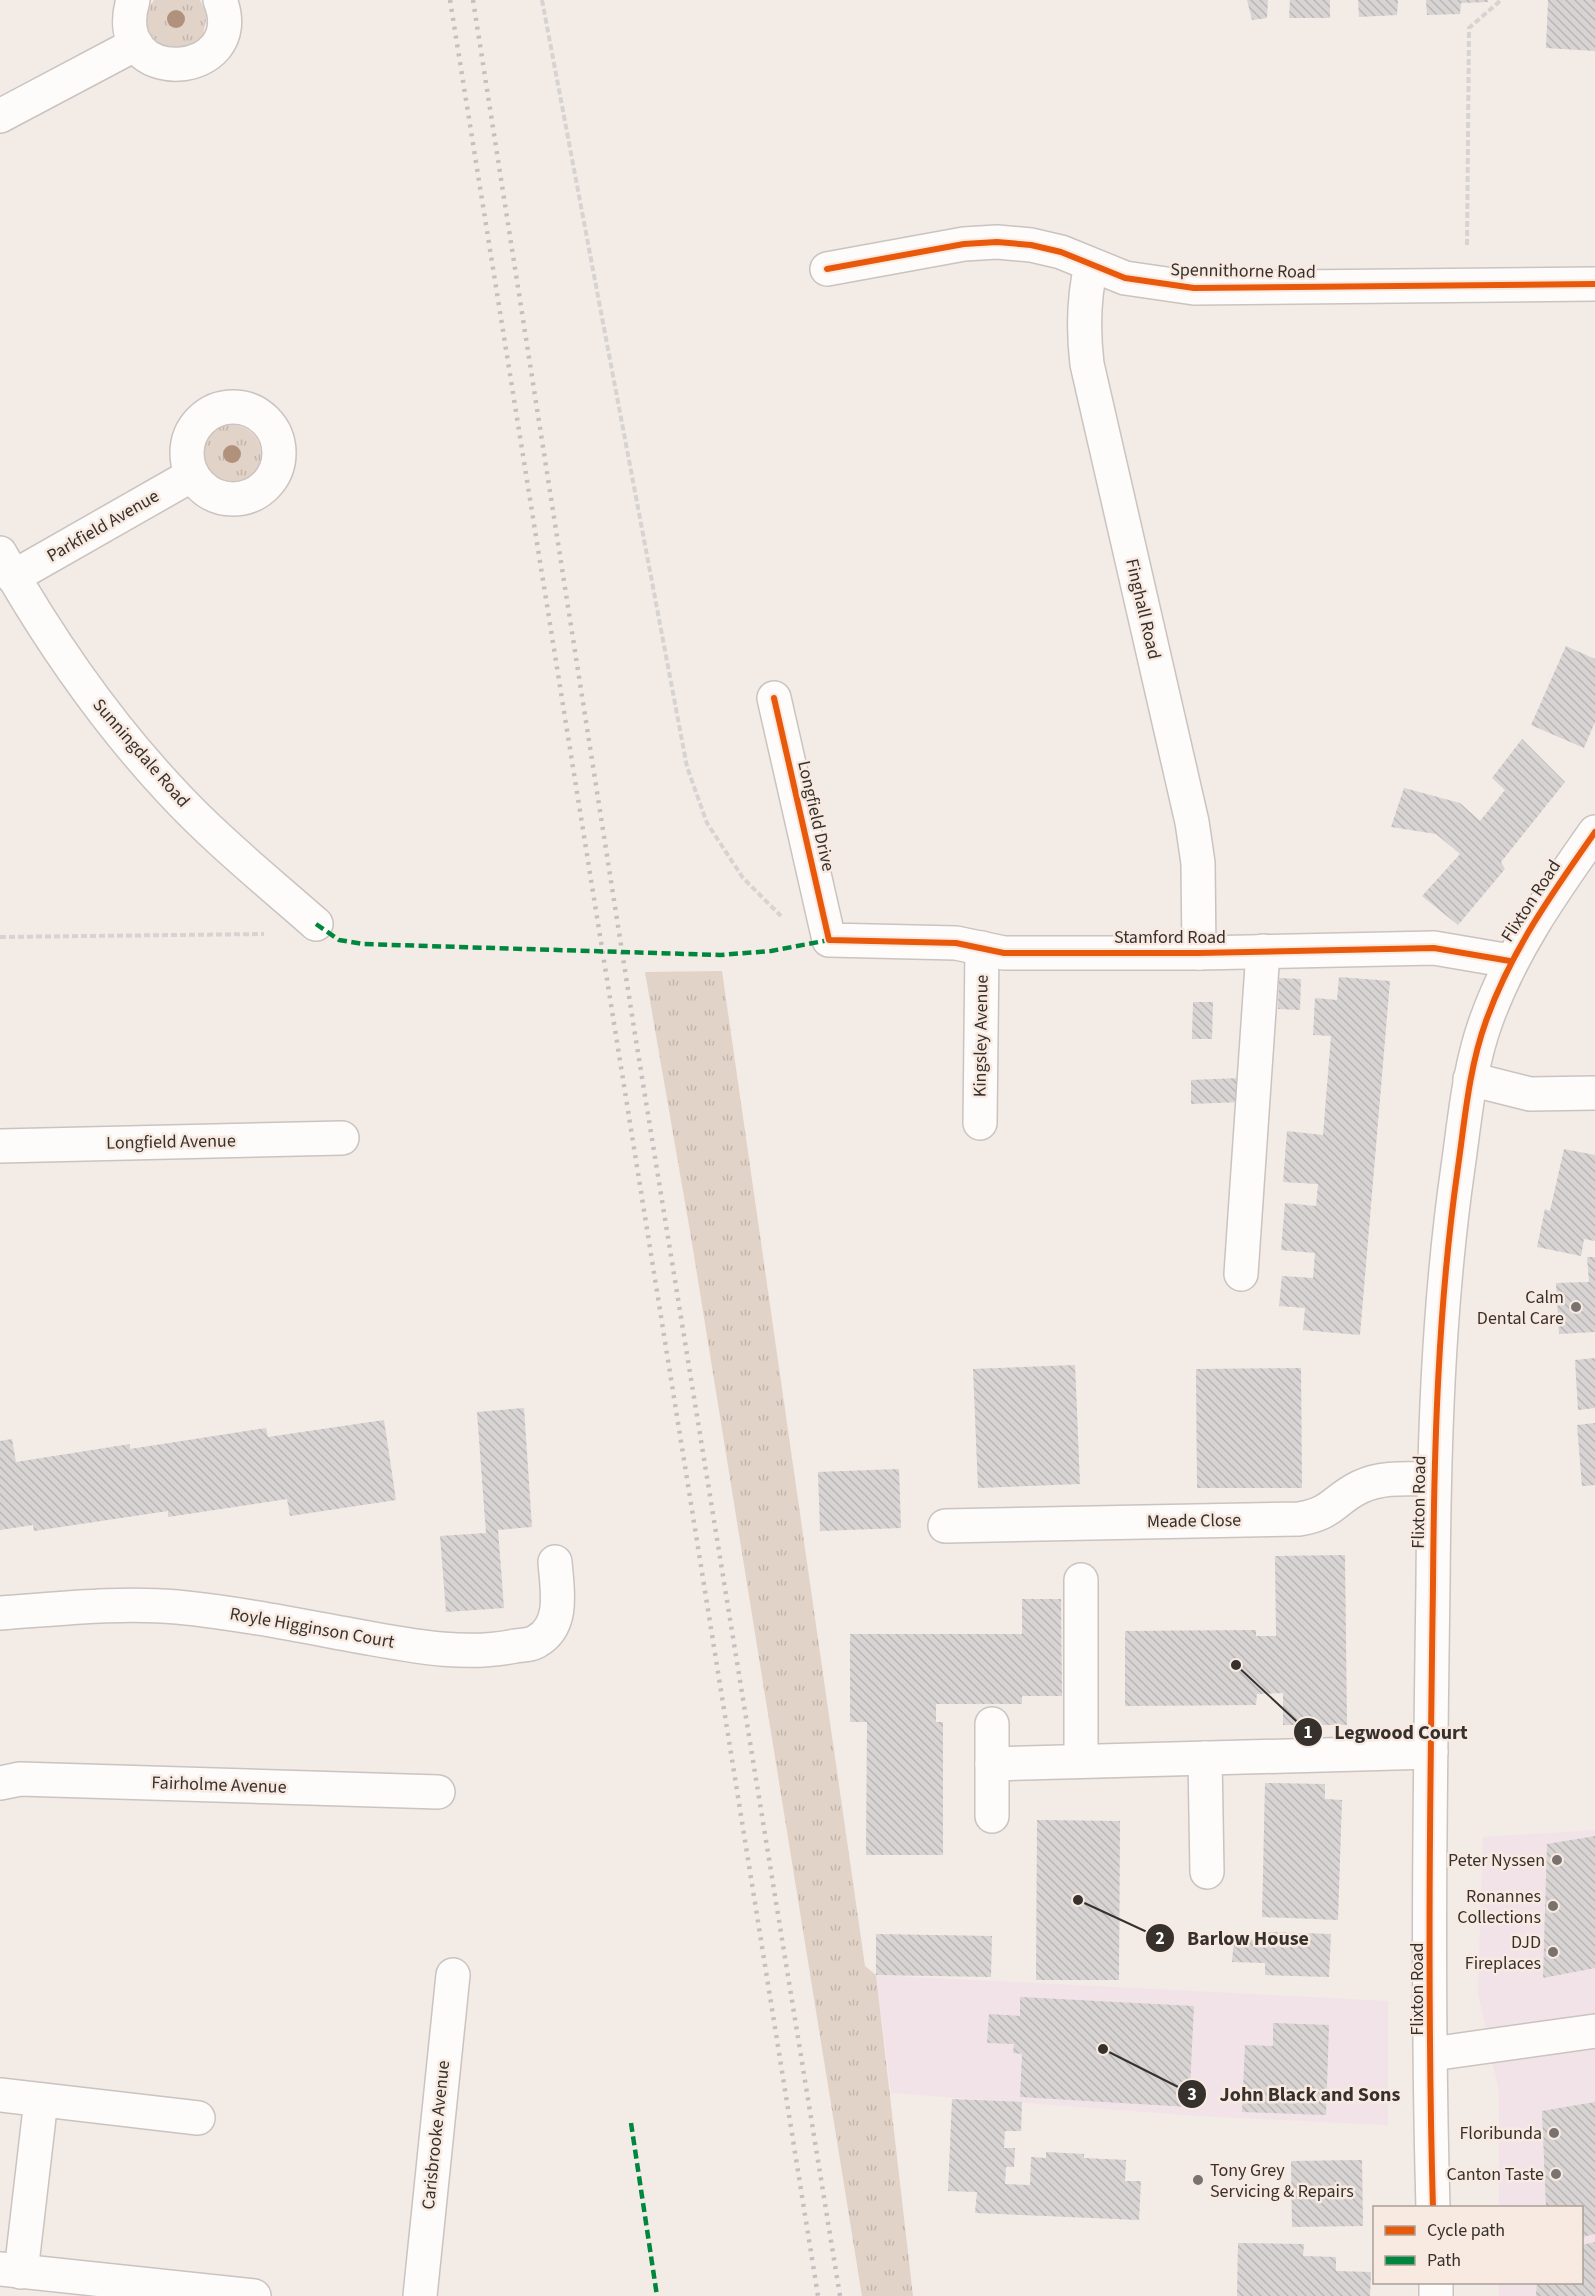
<svg xmlns="http://www.w3.org/2000/svg" width="1595" height="2296" viewBox="0 0 1595 2296" font-family="'Source Sans 3',sans-serif">
<style>
.commercial{fill:#f2e3e9}
.grass{fill:url(#grass-tufts)}
.building{fill:url(#building-back-hatch)}
.lines{fill:none;stroke-linecap:round;stroke-linejoin:round}
.minor-casing{stroke:#cac3bf;stroke-width:36}
.path{stroke:#d6d3d2;stroke-width:4;stroke-dasharray:6 3;stroke-linecap:butt}
.minor{stroke:#fdfcfb;stroke-width:33}
.rail{stroke:#c3c0bf;stroke-width:4.5;stroke-dasharray:3 6;stroke-linecap:butt}
.quiet{stroke:#00873e;stroke-width:4.5;stroke-dasharray:9 4.5;stroke-linecap:butt}
.cycleway-casing{stroke:#f8eae1;stroke-width:10}
.cycleway{stroke:#e8590c;stroke-width:6}
.tree{fill:#b0927c}
.poi-dot{fill:#79726e;stroke:#f8eae1;stroke-width:2}
.labels{text-anchor:middle;dominant-baseline:central;stroke-width:5;stroke-linejoin:round;paint-order:stroke}
.street-label{font-size:18px;fill:#37312e;stroke:#f8eae1}
.poi-label{font-size:18px;fill:#37312e;stroke:#f8eae1;text-anchor:end}
.leader{fill:none;stroke:#37312e;stroke-width:2}
.callout-dot{fill:#37312e;stroke:#f8eae1;stroke-width:2}
.mark-label{font-size:18px;text-anchor:middle;font-weight:bold;fill:#fff}
.callout-label{font-size:20px;text-anchor:middle;font-weight:bold;fill:#37312e;stroke:#f8eae1;stroke-width:5;stroke-linejoin:round;paint-order:stroke}
</style>
<defs>
<pattern id="grass-tufts" width="24" height="20" patternUnits="userSpaceOnUse" patternTransform="scale(1.5)"><rect width="24" height="20" fill="#e2d3c8"/><path d="M3 7l-1-3M5 7V3M7 7l1-3M15 17l-1-3M17 17v-4M19 17l1-3" fill="none" stroke="#c2b6ac"/></pattern>
<pattern id="building-back-hatch" width="6" height="6" patternUnits="userSpaceOnUse" patternTransform="scale(1.5)"><rect width="6" height="6" fill="#d7d4d3"/><path d="M-1 5l2 2M0 0l6 6M5-1l2 2" fill="none" stroke="#b9b6b5"/></pattern>
</defs>
<rect width="100%" height="100%" fill="#f3ebe6"/>
<g class="commercial">
<polygon points="1595,1830 1595,2296 1499,2296 1499,2283 1582,2282 1582,2208 1499,2207 1499,2092 1478,1992 1483,1837"/>
<polygon points="876,1975 1388,2001 1388,2125 1198,2116 891,2093"/>
</g>
<g class="grass">
<path d="M154 0H200L207 15 203 35C173 67 129 33 154 0Z"/>
<circle cx="232" cy="454" r="29"/>
<polygon points="722,971 865,1966 876,1975 913,2296 862,2296 691,1237 645,972"/>
</g>
<g class="building">
<polygon points="1247,0 1268,0 1267,18 1252,20"/>
<polygon points="1290,0 1330,0 1330,18 1289,18"/>
<polygon points="1358,0 1398,0 1397,15 1359,17"/>
<polygon points="1426,0 1488,0 1488,2 1461,3 1460,14 1427,15"/>
<polygon points="1548,0 1595,0 1595,51 1546,48"/>
<polygon points="1566,646 1595,659 1595,722 1584,748 1531,725"/>
<polygon points="1522,739 1565,782 1501,862 1505,869 1458,925 1422,896 1460,854 1436,834 1391,827 1404,788 1460,803 1480,821 1505,790 1492,778"/>
<polygon points="1339,977 1390,981 1360,1335 1303,1330 1305,1308 1279,1306 1282,1276 1313,1278 1315,1253 1281,1250 1285,1203 1316,1206 1318,1184 1283,1182 1287,1131 1323,1135 1331,1036 1313,1035 1315,998 1337,1000"/>
<polygon points="1279,978 1301,979 1300,1010 1278,1009"/>
<polygon points="1193,1002 1213,1002 1212,1039 1192,1039"/>
<polygon points="1241,1078 1241,1102 1191,1104 1191,1080"/>
<polygon points="1564,1149 1595,1155 1595,1241 1584,1239 1581,1256 1537,1247 1545,1209 1550,1211"/>
<polygon points="1587,1257 1595,1257 1595,1332 1559,1334 1556,1283 1589,1282"/>
<polygon points="1595,1358 1595,1408 1578,1410 1575,1360"/>
<polygon points="1075,1365 1080,1484 978,1488 973,1369"/>
<polygon points="1301,1368 1302,1488 1197,1488 1196,1369"/>
<polygon points="524,1408 532,1527 498,1530 504,1608 446,1612 440,1536 486,1533 477,1412"/>
<polygon points="384,1420 396,1500 290,1516 287,1499 168,1517 168,1511 34,1531 33,1525 0,1530 0,1441 12,1439 16,1462 130,1444 130,1449 266,1428 268,1437"/>
<polygon points="1595,1423 1595,1485 1582,1486 1577,1425"/>
<polygon points="899,1469 901,1528 820,1531 818,1472"/>
<polygon points="1345,1555 1347,1725 1283,1725 1283,1693 1257,1694 1256,1705 1125,1706 1125,1631 1256,1630 1256,1636 1276,1636 1275,1556"/>
<polygon points="1022,1599 1061,1599 1062,1696 1022,1696 1022,1704 936,1704 936,1722 943,1722 943,1855 866,1855 867,1722 850,1722 850,1634 1022,1634"/>
<polygon points="1265,1783 1325,1784 1325,1799 1342,1800 1338,1920 1262,1917"/>
<polygon points="1037,1820 1120,1821 1119,1980 1036,1980"/>
<polygon points="1595,1836 1595,1968 1543,1978 1547,1844"/>
<polygon points="1267,1932 1331,1934 1329,1977 1265,1975 1265,1963 1232,1962 1234,1939 1266,1940"/>
<polygon points="876,1934 992,1936 991,1977 876,1975"/>
<polygon points="1020,1997 1194,2006 1189,2107 1020,2097 1022,2054 1013,2053 1014,2044 987,2043 989,2014 1020,2016"/>
<polygon points="1273,2023 1329,2025 1326,2115 1242,2112 1245,2045 1273,2046"/>
<polygon points="952,2099 1022,2102 1021,2131 1005,2131 1004,2148 1015,2148 1014,2167 1006,2167 1005,2184 1030,2185 1031,2157 1046,2158 1046,2152 1084,2154 1084,2158 1126,2160 1125,2181 1141,2181 1139,2220 975,2213 977,2192 948,2191"/>
<polygon points="1595,2102 1595,2234 1582,2237 1582,2208 1546,2208 1542,2111"/>
<polygon points="1362,2160 1363,2226 1292,2227 1291,2161"/>
<polygon points="1595,2242 1595,2296 1536,2296 1537,2282 1582,2282 1582,2245"/>
<polygon points="1238,2243 1304,2244 1303,2256 1336,2257 1336,2271 1371,2272 1370,2296 1237,2296"/>
</g>
<g class="lines">
<g class="minor-casing">
<g id="minor">
<path d="M133 0C106 91 252 80 220 0"/>
<polyline points="0,116 136,44"/>
<path d="M1091 266C1083 300 1083 330 1087 364L1192 822 1198 863 1199 953"/>
<polyline points="827,269 964,244 997,242 1031,245 1061,252 1125,278 1194,288 1595,284"/>
<circle cx="233" cy="453" r="46"/>
<path d="M0 553C48 638 103 718 169 789 214 838 266 880 316 924"/>
<polyline points="13,577 192,475"/>
<polyline points="774,698 829,940 956,943 1004,953 1199,953 1434,948 1510,961"/>
<polyline points="1470,1079 1530,1094 1595,1093"/>
<polyline points="980,1123 982,948"/>
<polyline points="0,1146 342,1138"/>
<polyline points="1241,1274 1263,951"/>
<path d="M945 1526 1299 1519C1334 1513 1333 1500 1360 1487 1382 1476 1410 1479 1434 1479"/>
<polyline points="1081,1580 1081,1761"/>
<path d="M0 1613C59 1609 119 1602 177 1607 238 1613 297 1625 357 1636 409 1645 463 1657 515 1646 521 1645 532 1645 537 1641 565 1625 557 1589 555 1562"/>
<polyline points="1205,1758 1207,1872"/>
<polyline points="992,1764 1431,1752"/>
<polyline points="0,1783 20,1779 438,1792"/>
<polyline points="992,1816 992,1724"/>
<polyline points="1432,2054 1595,2031"/>
<polyline points="0,2095 198,2118"/>
<path d="M1433 2208C1427 2000 1430 1792 1433 1584 1434 1445 1438 1306 1458 1167 1465 1118 1469 1068 1486 1021 1511 951 1552 893 1595 832"/>
<polyline points="0,2269 254,2296"/>
<polyline points="21,2272 41,2100"/>
<polyline points="1436,2282 1436,2296"/>
<polyline points="420,2296 453,1975"/>
</g>
</g>
<g class="path">
<polyline points="542,0 687,767 707,823 743,878 781,916"/>
<polyline points="1467,245 1469,28 1501,0"/>
<polyline points="0,937 264,934"/>
</g>
<use href="#minor" class="minor"/>
<g class="rail">
<polyline points="450,0 818,2296"/>
<polyline points="473,0 634,1028 840,2296"/>
</g>
<g class="quiet">
<polyline points="316,924 339,940 363,944 720,955 771,951 829,940"/>
<polyline points="631,2123 657,2296"/>
</g>
<g class="cycleway-casing">
<g id="cycleway">
<polyline points="827,269 964,244 997,242 1031,245 1061,252 1125,278 1194,288 1595,284"/>
<polyline points="774,698 829,940 956,943 1004,953 1199,953 1434,948 1510,961"/>
<path d="M1433 2208C1427 2000 1430 1792 1433 1584 1434 1445 1438 1306 1458 1167 1465 1118 1469 1068 1486 1021 1511 951 1552 893 1595 832"/>
</g>
</g>
<use href="#cycleway" class="cycleway"/>
</g>
<g class="tree">
<circle cx="176" cy="19" r="9"/>
<circle cx="232" cy="454" r="9"/>
</g>
<g class="poi-dot">
<circle cx="1576" cy="1307" r="6"/>
<circle cx="1557" cy="1860" r="6"/>
<circle cx="1553" cy="1906" r="6"/>
<circle cx="1553" cy="1952" r="6"/>
<circle cx="1554" cy="2133" r="6"/>
<circle cx="1556" cy="2174" r="6"/>
<circle cx="1198" cy="2180" r="6"/>
</g>
<g class="labels">
<g class="street-label">
<text transform="translate(1243 271) rotate(1)">Spennithorne Road</text>
<text transform="translate(103 526) rotate(-30)">Parkfield Avenue</text>
<text transform="translate(1143 609) rotate(77)">Finghall Road</text>
<text transform="translate(141 753) rotate(49)">Sunningdale Road</text>
<text transform="translate(816 816) rotate(77)">Longfield Drive</text>
<text transform="translate(1531 901) rotate(-57)">Flixton Road</text>
<text x="1170" y="937">Stamford Road</text>
<text transform="translate(981 1036) rotate(-89)">Kingsley Avenue</text>
<text transform="translate(171 1142) rotate(-1)">Longfield Avenue</text>
<text transform="translate(1419 1502) rotate(-89)">Flixton Road</text>
<text transform="translate(1194 1521) rotate(-1)">Meade Close</text>
<text transform="translate(312 1628) rotate(10)">Royle Higginson Court</text>
<text transform="translate(219 1785) rotate(2)">Fairholme Avenue</text>
<text transform="translate(1417 1989) rotate(-90)">Flixton Road</text>
<text transform="translate(436 2135) rotate(-84)">Carisbrooke Avenue</text>
</g>
<g class="poi-label">
<text x="1564" y="1297">Calm<tspan x="1564" dy="21">Dental Care</tspan></text>
<text x="1545" y="1860">Peter Nyssen</text>
<text x="1541" y="1896">Ronannes<tspan x="1541" dy="21">Collections</tspan></text>
<text x="1541" y="1942">DJD<tspan x="1541" dy="21">Fireplaces</tspan></text>
<text x="1542" y="2133">Floribunda</text>
<text x="1210" y="2170" text-anchor="start">Tony Grey<tspan x="1210" dy="21">Servicing &amp; Repairs</tspan></text>
<text x="1544" y="2174">Canton Taste</text>
</g>
</g>
<path class="leader" d="M1236 1665L1308 1732M1078 1900L1160 1938M1103 2049L1192 2094"/>
<g class="callout-dot">
<circle cx="1236" cy="1665" r="6"/>
<circle cx="1078" cy="1900" r="6"/>
<circle cx="1103" cy="2049" r="6"/>
<circle cx="1308" cy="1732" r="15"/>
<circle cx="1160" cy="1938" r="15"/>
<circle cx="1192" cy="2094" r="15"/>
</g>
<g class="mark-label">
<text x="1308" y="1738">1</text>
<text x="1160" y="1944">2</text>
<text x="1192" y="2100">3</text>
</g>
<g class="callout-label">
<text x="1401" y="1739">Legwood Court</text>
<text x="1248" y="1945">Barlow House</text>
<text x="1310" y="2101">John Black and Sons</text>
</g>
<rect x="1373" y="2206" width="210" height="78" fill="#f8eae1" stroke="#aba099" stroke-width="1.5"/>
<rect x="1385" y="2226" width="30" height="9" fill="#e8590c" stroke="#aba099" stroke-width="1.5"/>
<text x="1427" y="2236" font-size="18" fill="#37312e">Cycle path</text>
<rect x="1385" y="2256" width="30" height="9" fill="#00873e" stroke="#aba099" stroke-width="1.5"/>
<text x="1427" y="2266" font-size="18" fill="#37312e">Path</text>
</svg>
